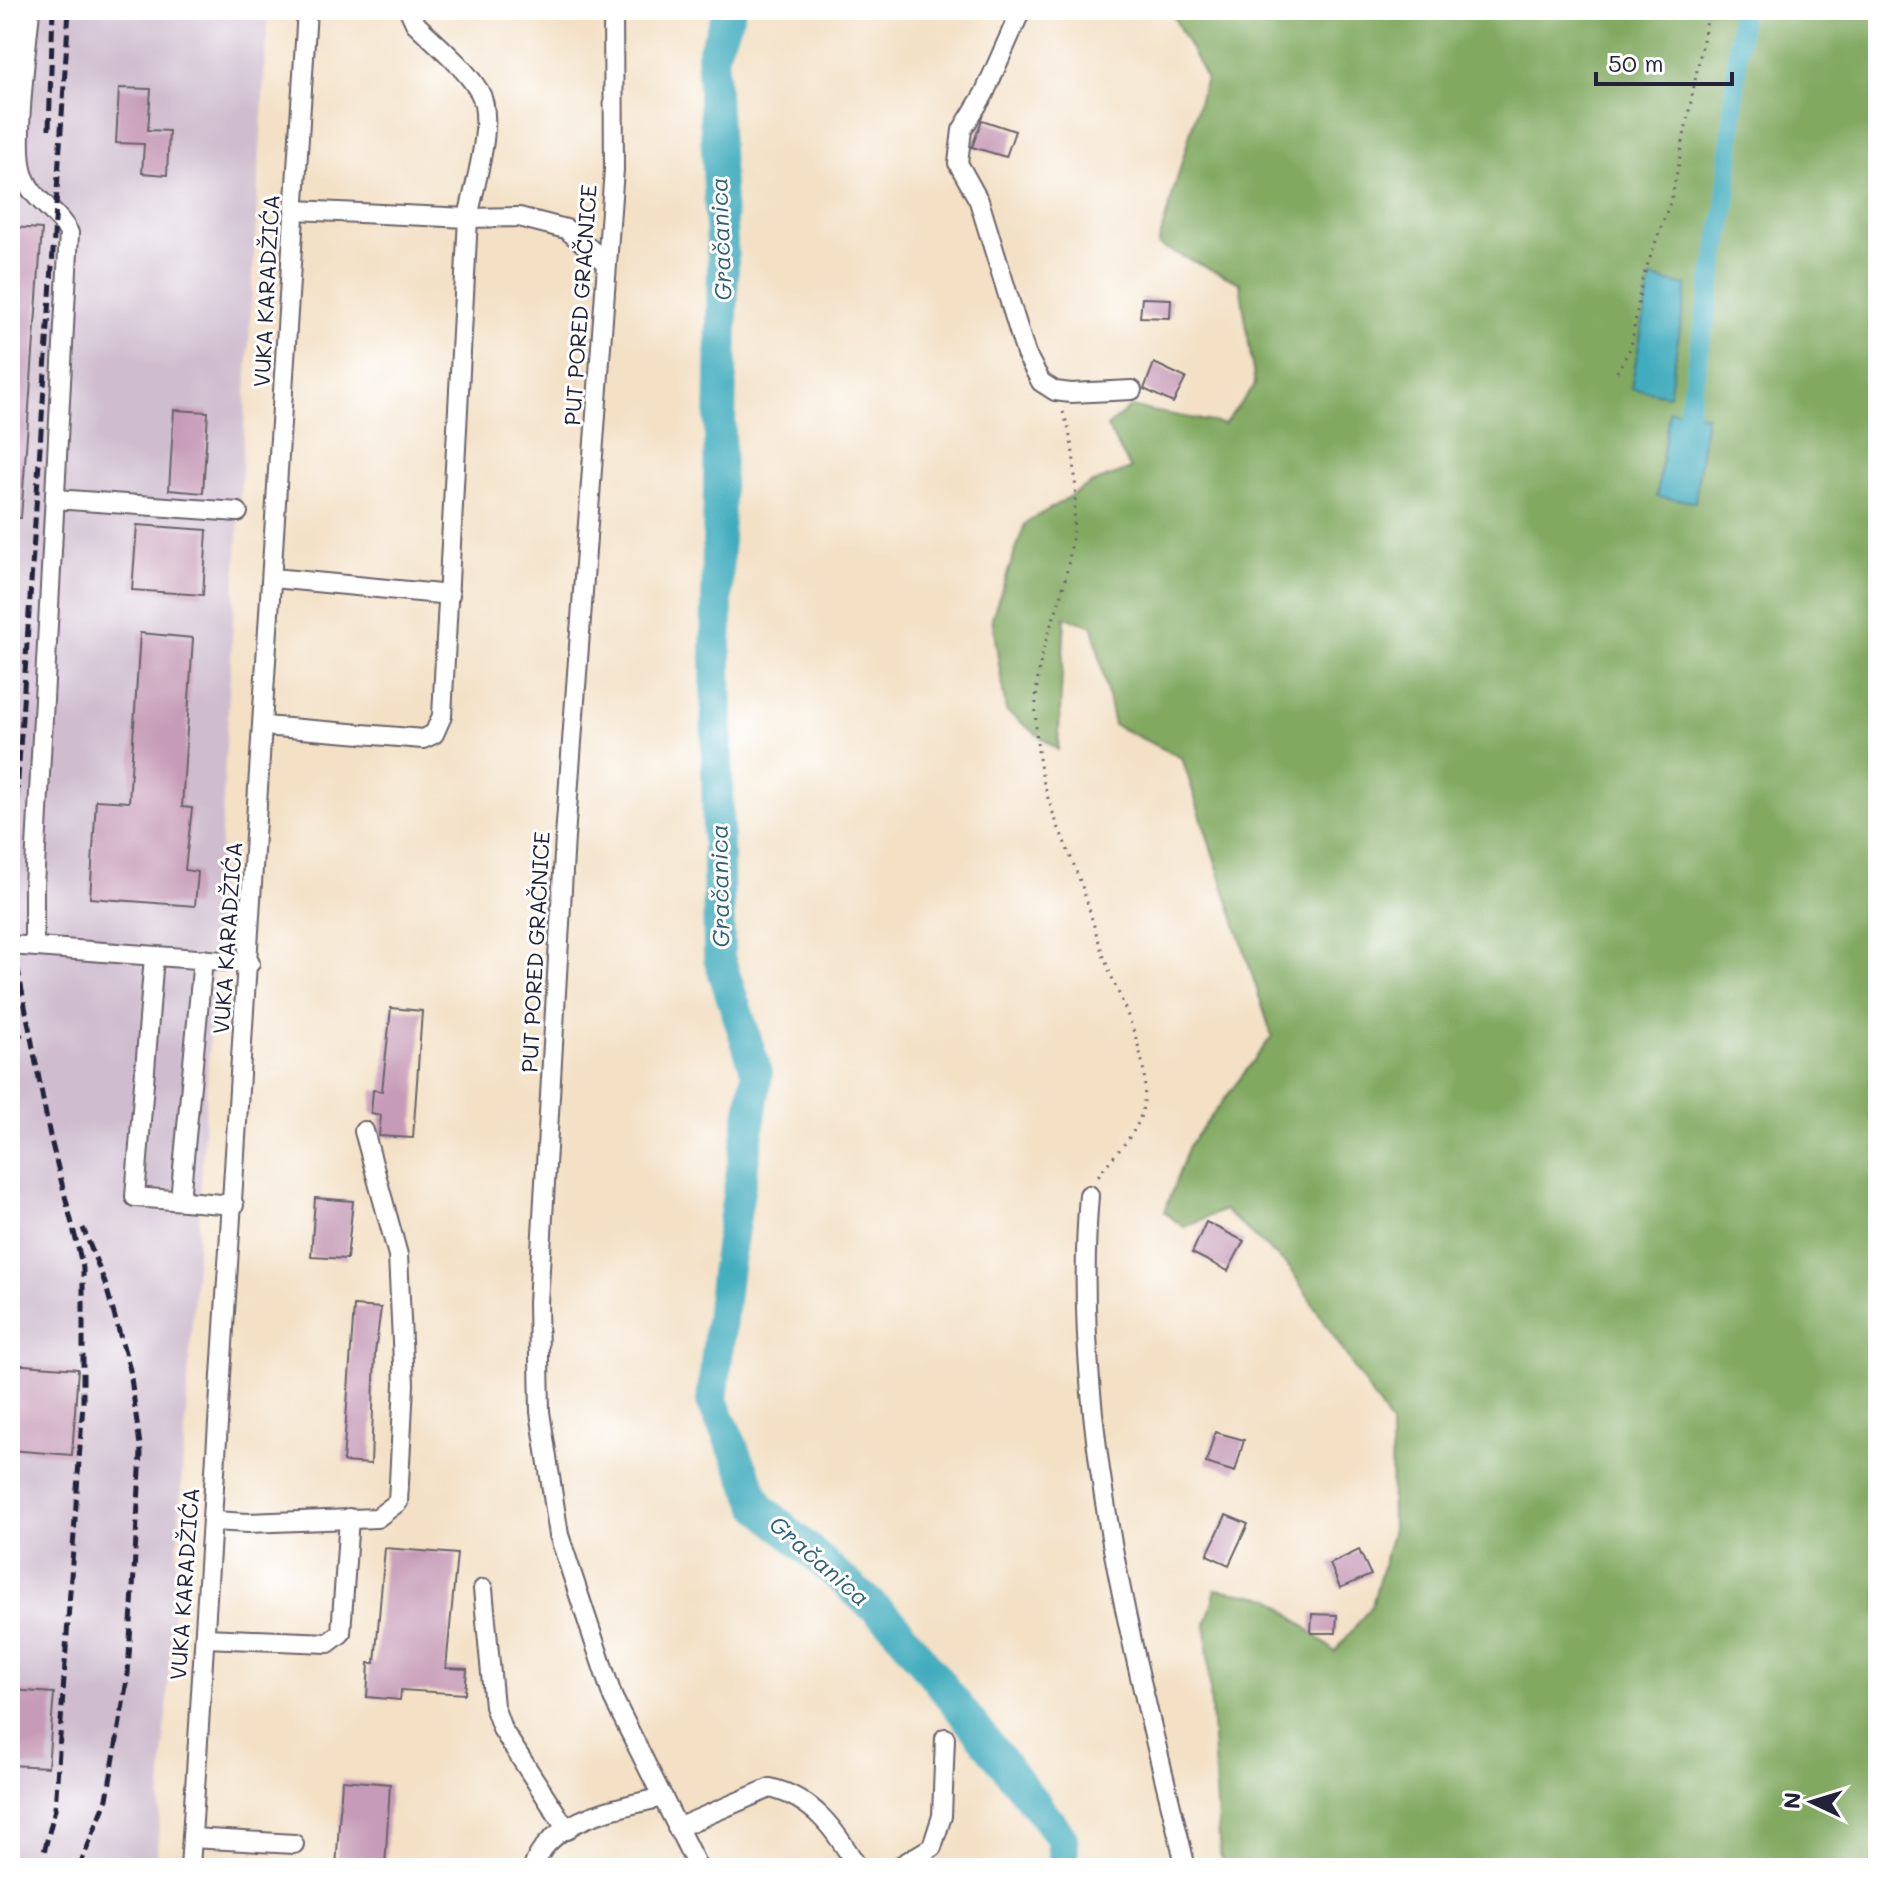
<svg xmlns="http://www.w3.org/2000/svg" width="1888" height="1878" viewBox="0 0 1888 1878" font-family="Mali,sans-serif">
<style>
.industrial{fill:#cfbdcf}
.forest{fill:#81a960;stroke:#52664e;stroke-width:2}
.water{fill:#3facbd;stroke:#30677c;stroke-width:2}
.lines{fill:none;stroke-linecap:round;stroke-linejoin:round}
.canal{stroke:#3facbd;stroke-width:20}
.river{stroke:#3facbd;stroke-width:32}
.building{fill:#c69bb7}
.minor-casing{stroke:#6b646b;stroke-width:22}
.path{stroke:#6b646b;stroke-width:3;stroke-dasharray:2 6;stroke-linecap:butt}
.minor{stroke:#fff;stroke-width:18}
.rail{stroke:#22223b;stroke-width:5;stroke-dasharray:12 6;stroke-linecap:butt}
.labels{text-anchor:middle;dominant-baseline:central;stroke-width:6;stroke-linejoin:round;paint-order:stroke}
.street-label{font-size:22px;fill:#22223b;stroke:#fff}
.water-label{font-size:24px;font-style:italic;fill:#2f6076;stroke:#fff}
</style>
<rect width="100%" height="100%" fill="#fff"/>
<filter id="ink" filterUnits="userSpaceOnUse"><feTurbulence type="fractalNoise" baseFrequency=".0125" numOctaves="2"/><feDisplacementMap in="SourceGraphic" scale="16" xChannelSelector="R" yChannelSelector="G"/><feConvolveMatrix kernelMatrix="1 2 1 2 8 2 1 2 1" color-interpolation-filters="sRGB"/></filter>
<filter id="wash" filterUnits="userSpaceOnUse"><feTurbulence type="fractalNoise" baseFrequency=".006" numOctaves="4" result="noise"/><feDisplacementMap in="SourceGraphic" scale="32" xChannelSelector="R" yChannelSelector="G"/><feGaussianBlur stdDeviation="1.8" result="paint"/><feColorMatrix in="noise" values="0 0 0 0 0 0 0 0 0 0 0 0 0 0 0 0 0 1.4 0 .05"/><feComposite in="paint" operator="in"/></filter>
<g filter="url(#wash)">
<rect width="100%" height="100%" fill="#f3e0c5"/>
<polygon class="industrial" points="10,10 268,10 199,1219 156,1868 10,1863"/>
<polygon class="forest" points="1170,10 1878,10 1878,1868 1226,1868 1220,1855 1206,1624 1216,1589 1271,1598 1335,1652 1372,1605 1392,1533 1391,1425 1289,1267 1224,1210 1184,1227 1164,1212 1189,1146 1272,1036 1182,758 1114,725 1093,626 1065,617 1058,750 1006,711 992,617 1025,524 1090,484 1131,469 1107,427 1130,407 1224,424 1255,385 1240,283 1158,245 1206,78"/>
<g class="water">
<polygon points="1651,278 1687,286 1669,395 1631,388"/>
<polygon points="1669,410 1706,415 1695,502 1657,497"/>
</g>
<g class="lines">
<polyline class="canal" points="1688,412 1726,205 1741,10"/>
<polyline class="river" points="730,10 712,56 723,264 716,655 719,958 757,1073 726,1274 712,1401 759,1506 894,1625 1062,1838 1064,1868"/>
</g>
<g id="blocks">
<g class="building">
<polygon points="119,88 151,89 148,130 169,131 167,175 142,173 144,144 116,143"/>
<polygon points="982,120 1015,131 1006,157 972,147"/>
<polygon points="10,227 42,229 21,518 10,518"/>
<polygon points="1142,298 1171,299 1170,318 1140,317"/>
<polygon points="1154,363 1186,378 1173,403 1144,389"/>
<polygon points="174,410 208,412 203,493 169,490"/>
<polygon points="137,525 207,530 203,595 132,590"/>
<polygon points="140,633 193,638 182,807 192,808 185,870 198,872 195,906 90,898 96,800 129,802"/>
<polygon points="391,1008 422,1011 413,1138 379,1136 381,1115 371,1113 373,1090 382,1091"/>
<polygon points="315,1198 353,1201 347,1259 311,1257"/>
<polygon points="1206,1222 1244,1241 1228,1271 1192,1253"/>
<polygon points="354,1306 381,1308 375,1353 371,1464 343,1462"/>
<polygon points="10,1364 78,1369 72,1455 10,1450"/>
<polygon points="1215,1432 1244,1440 1235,1472 1206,1463"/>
<polygon points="1226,1515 1248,1524 1229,1565 1207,1555"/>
<polygon points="385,1548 457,1554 446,1668 467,1669 465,1694 401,1690 400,1700 367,1697 369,1663 375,1663"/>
<polygon points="1359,1550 1371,1575 1340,1588 1330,1564"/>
<polygon points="1312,1614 1337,1615 1336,1633 1311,1633"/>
<polygon points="10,1690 54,1693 48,1767 10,1765"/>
<polygon points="342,1780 390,1784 385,1868 336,1868"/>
</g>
</g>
</g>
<g filter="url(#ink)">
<use href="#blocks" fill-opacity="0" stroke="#6b646b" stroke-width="2"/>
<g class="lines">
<g class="minor-casing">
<g id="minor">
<path d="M30 10C27 45 13 149 24 176 33 201 58 211 69 233L34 886V946"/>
<polyline points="613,10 614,169 565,837 538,1303 540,1412 559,1535 613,1698 698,1868"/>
<polyline points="1021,10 984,94 962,130 958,163 979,201 1026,354 1041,382 1055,391 1071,393 1132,390"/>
<polyline points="295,210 468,218 519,217 566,229 607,263"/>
<polyline points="55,499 238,512"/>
<polyline points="273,578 450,595"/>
<path d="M264 726 423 739 434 734 442 716 468 218C474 186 496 119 479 91 463 65 436 44 415 23L409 10"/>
<polyline points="10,945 250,963"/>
<polyline points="154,956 135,1197 234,1205"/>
<path d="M1089 1195C1070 1426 1133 1646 1186 1868"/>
<polyline points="180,1200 203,959"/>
<polyline points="213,1521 248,1523 377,1518 398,1502 404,1384 398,1255 364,1131"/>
<polyline points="483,1589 494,1706 502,1729 567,1830"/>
<polyline points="205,1638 328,1643 341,1633 349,1518"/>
<path d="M677 1828 770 1788C814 1798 836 1831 858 1868"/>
<polyline points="192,1838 294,1844"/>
<polyline points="190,1868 307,10"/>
<path d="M533 1868C549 1818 618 1808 663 1797"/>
<polyline points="897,1868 932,1847 942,1816 945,1738"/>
</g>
</g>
<g class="path">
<polyline points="1617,372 1631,347 1642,280 1672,197 1709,10"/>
<path d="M1063 412C1083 467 1076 536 1062 592 1056 613 1047 634 1042 655 1034 690 1034 730 1040 764 1046 804 1063 836 1077 873 1089 903 1095 935 1107 965 1124 1009 1154 1063 1142 1111 1135 1140 1110 1156 1095 1181"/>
</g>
<use href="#minor" class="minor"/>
<g class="rail">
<polyline points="49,129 53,10"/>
<polyline points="10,999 21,1037"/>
<polyline points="40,1868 55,1809 83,1403 83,1268 50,1136 13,944 10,899 69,10"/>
<polyline points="79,1868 107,1799 128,1674 141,1453 130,1370 105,1283 83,1228"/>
</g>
</g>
</g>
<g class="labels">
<g class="street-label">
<text transform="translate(266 291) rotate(-87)">VUKA KARADŽIĆA</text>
<text transform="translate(580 305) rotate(-86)">PUT PORED GRAČNICE</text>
<text transform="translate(227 938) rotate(-86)">VUKA KARADŽIĆA</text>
<text transform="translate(535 952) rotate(-87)">PUT PORED GRAČNICE</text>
<text transform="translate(184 1584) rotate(-86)">VUKA KARADŽIĆA</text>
</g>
<g class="water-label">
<text transform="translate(720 239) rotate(-92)">Gračanica</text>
<text transform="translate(719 886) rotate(-91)">Gračanica</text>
<text transform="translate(820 1560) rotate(41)">Gračanica</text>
</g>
</g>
<rect width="1888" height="1878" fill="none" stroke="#fff" stroke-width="40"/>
<g transform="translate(1812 1802) rotate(274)" stroke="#ffffff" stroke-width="6" paint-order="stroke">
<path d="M0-6L14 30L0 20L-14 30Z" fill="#22223b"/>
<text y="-12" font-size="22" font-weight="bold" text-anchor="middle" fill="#22223b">N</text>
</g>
<path d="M1596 72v12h136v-12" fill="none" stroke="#22223b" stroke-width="4"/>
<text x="1608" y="72" font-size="24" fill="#22223b" stroke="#ffffff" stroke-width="6" paint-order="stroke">50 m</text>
</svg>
